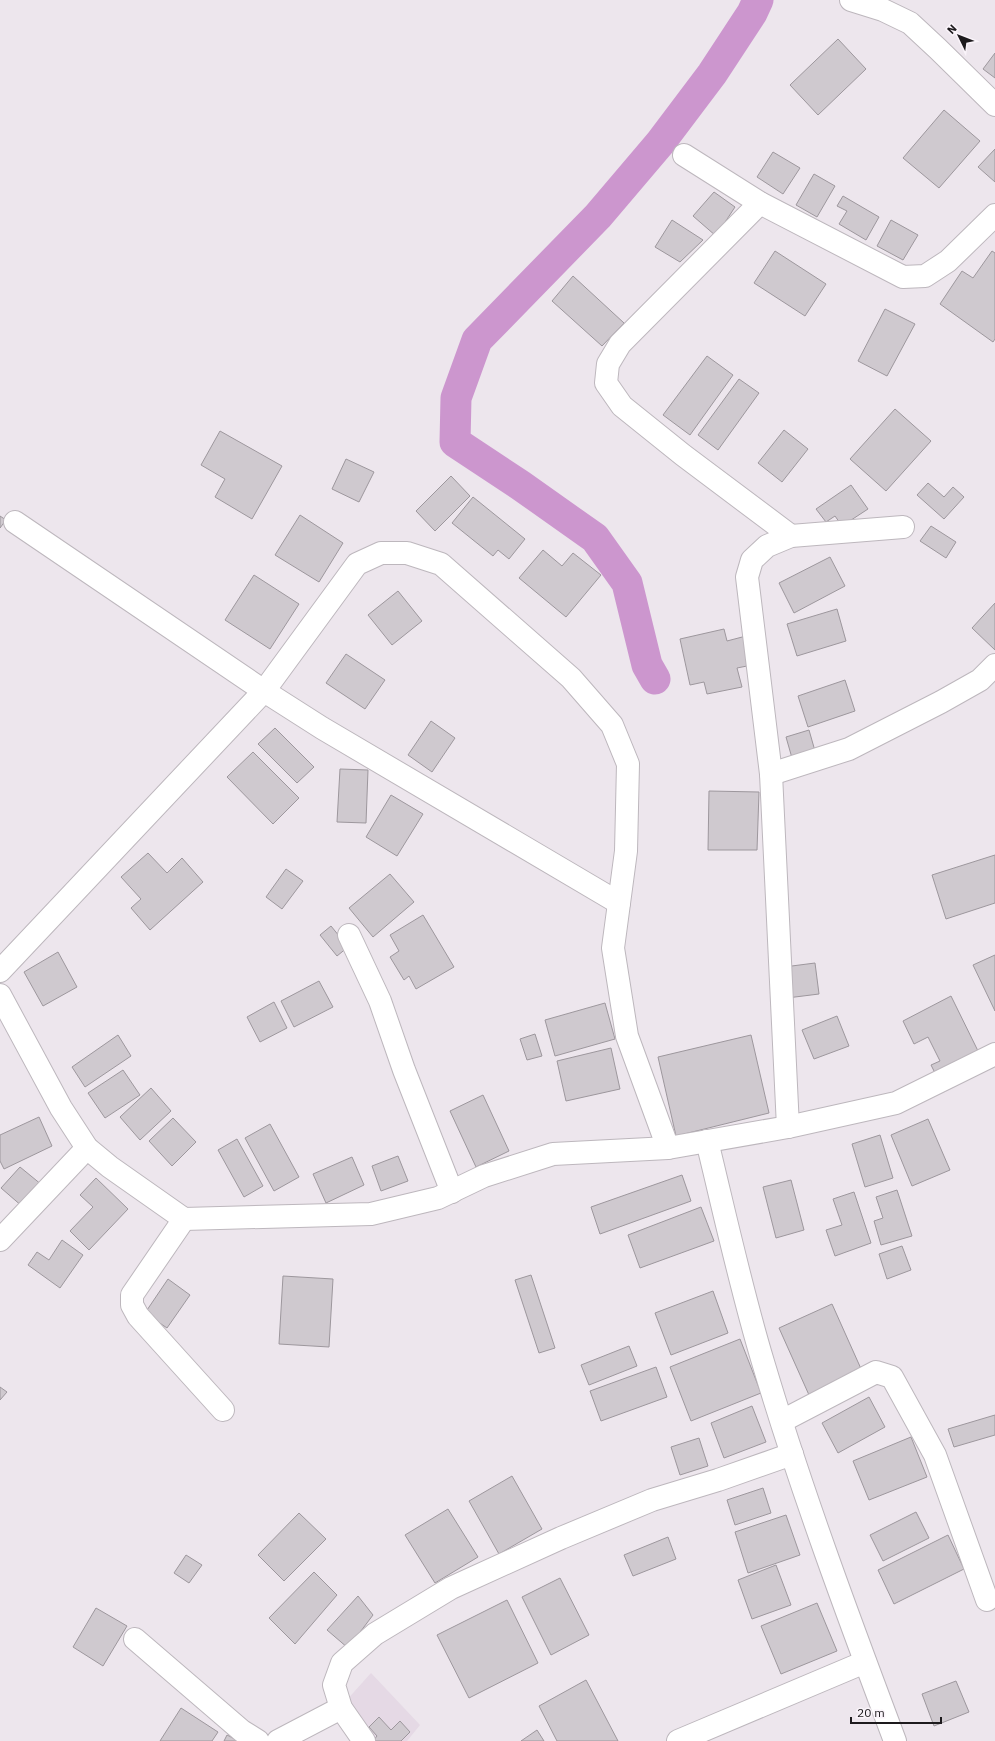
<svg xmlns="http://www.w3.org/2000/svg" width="995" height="1741" viewBox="0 0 995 1741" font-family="'IBM Plex Sans',sans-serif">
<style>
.built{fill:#e5d9e5}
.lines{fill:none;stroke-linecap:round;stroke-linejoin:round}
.canal{stroke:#cc96ce;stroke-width:31}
.building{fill:#cfc9cf;stroke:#9d979d}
.minor-casing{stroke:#bdb7bd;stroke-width:24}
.minor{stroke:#fff;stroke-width:22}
</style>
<rect width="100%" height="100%" fill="#ede6ed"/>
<polygon class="built" points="371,1673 420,1725 407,1741 367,1741 345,1702"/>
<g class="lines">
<polyline class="canal" points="655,679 647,665 627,583 595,538 520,485 455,442 456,398 477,340 598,216 660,143 712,74 752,13 758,0"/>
</g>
<g class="building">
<polygon points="838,39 866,69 818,115 790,85"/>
<polygon points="995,53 995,78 983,69"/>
<polygon points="944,110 980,141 939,188 903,158"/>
<polygon points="995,149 995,182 978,167"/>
<polygon points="773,152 800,168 783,194 757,177"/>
<polygon points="814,174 835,186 817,217 796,205"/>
<polygon points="714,192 735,207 716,236 693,216"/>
<polygon points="843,196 879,217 866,240 839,224 847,211 837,206"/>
<polygon points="672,220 703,240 680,262 655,247"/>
<polygon points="891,220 918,235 903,260 877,246"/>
<polygon points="775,251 826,284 805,316 754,283"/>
<polygon points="992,251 995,253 995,339 993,342 940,304 962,271 973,278"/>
<polygon points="573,276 624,323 602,346 552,301"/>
<polygon points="885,309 915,324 887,376 858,361"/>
<polygon points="707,356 733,375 690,435 663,415"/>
<polygon points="739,379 759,393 718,450 698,435"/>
<polygon points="895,409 931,441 886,491 850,459"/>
<polygon points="784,430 808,449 782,482 758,463"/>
<polygon points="220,431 282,466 252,519 215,497 225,479 201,465"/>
<polygon points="346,459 374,472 359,502 332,489"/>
<polygon points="451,476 470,496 435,531 416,511"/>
<polygon points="928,483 944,497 953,487 964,497 944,519 917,495"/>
<polygon points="851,485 868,509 842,526 835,516 826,522 816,509"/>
<polygon points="473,497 525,539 509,559 498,550 493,556 452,523"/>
<polygon points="300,515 343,543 319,582 275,555"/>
<polygon points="0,516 6,520 0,528"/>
<polygon points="931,526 956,542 946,558 920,541"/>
<polygon points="543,550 562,566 573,553 601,575 566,617 519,578"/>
<polygon points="830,557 845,586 794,613 779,583"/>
<polygon points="254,575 299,604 270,649 225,620"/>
<polygon points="398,591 422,621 392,645 368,615"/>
<polygon points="995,603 995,650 972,628"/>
<polygon points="837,609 846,641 797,656 787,624"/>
<polygon points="724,629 727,641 746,636 752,665 737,668 742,687 707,694 704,682 690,685 680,639"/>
<polygon points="346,654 385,680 365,709 326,683"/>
<polygon points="845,680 855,711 808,727 798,696"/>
<polygon points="431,721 455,738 432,772 408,755"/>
<polygon points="275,728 314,767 297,783 258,744"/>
<polygon points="809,730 815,751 792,758 786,737"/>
<polygon points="253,752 299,798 273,824 227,777"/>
<polygon points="340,769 368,770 366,823 337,822"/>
<polygon points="709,791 759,792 757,850 708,850"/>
<polygon points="391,795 423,814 397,856 366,837"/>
<polygon points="148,853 167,873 182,858 203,882 150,930 131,908 141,899 121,877"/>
<polygon points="995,855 995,903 946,919 932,875"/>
<polygon points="286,869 303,881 282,909 266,897"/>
<polygon points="390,874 414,902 373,937 349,908"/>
<polygon points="423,915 454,967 416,989 409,976 404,980 390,957 399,951 390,935"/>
<polygon points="331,926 348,947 337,956 320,935"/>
<polygon points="58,952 77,987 43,1006 24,972"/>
<polygon points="995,955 995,1011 973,965"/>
<polygon points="815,963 819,994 787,998 784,967"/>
<polygon points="319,981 333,1007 294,1027 281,1001"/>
<polygon points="951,996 980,1055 937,1077 931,1065 940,1061 928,1037 914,1044 903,1021"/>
<polygon points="274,1002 287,1028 260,1042 247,1017"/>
<polygon points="605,1003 615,1039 555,1056 545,1020"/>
<polygon points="837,1016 849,1046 814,1059 802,1030"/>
<polygon points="535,1034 542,1056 527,1060 520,1039"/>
<polygon points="118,1035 131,1056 85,1087 72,1067"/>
<polygon points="751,1035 769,1113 676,1136 658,1057"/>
<polygon points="611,1048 620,1089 566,1101 557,1061"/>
<polygon points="123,1070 140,1095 105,1118 88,1093"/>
<polygon points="151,1088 171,1111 140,1140 120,1117"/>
<polygon points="483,1095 509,1151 476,1167 450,1111"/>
<polygon points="39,1117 52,1146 4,1169 0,1161 0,1135"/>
<polygon points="173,1118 196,1142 172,1166 149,1141"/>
<polygon points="928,1119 950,1170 912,1186 891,1135"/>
<polygon points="270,1124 299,1177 274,1191 245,1138"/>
<polygon points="880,1135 893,1178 865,1187 852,1144"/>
<polygon points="237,1139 263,1186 244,1197 218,1150"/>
<polygon points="398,1156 408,1181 381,1191 372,1166"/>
<polygon points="352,1157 364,1185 326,1203 313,1174"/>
<polygon points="20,1167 42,1185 23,1207 1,1188"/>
<polygon points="682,1175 691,1201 600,1234 591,1207"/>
<polygon points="96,1178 128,1209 89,1250 70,1231 93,1207 80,1195"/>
<polygon points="791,1180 804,1230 776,1238 763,1187"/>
<polygon points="897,1190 912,1236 881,1245 874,1221 883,1218 876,1197"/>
<polygon points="854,1192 871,1243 835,1256 826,1230 842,1225 833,1199"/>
<polygon points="701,1207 714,1241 640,1268 628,1235"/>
<polygon points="62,1240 83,1255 60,1288 28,1265 37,1252 49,1260"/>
<polygon points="902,1246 911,1270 887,1279 879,1254"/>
<polygon points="531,1275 555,1348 539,1353 515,1280"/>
<polygon points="283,1276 333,1279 329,1347 279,1344"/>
<polygon points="168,1279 190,1295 167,1328 145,1313"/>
<polygon points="713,1291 728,1333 671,1355 655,1313"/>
<polygon points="832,1304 862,1371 809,1395 779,1328"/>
<polygon points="740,1339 761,1393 691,1421 670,1367"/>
<polygon points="629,1346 637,1366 589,1385 581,1365"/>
<polygon points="656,1367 667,1397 601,1421 590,1391"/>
<polygon points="0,1387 7,1392 0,1400"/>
<polygon points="869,1397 885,1427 838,1453 822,1423"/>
<polygon points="752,1406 766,1442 724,1458 711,1423"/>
<polygon points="995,1415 995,1435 954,1447 948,1429"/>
<polygon points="911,1437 927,1477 869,1500 853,1461"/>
<polygon points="699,1438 708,1466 680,1475 671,1447"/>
<polygon points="512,1476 542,1529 499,1554 469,1501"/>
<polygon points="763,1488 771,1513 735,1525 727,1500"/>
<polygon points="448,1509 478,1557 435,1583 405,1535"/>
<polygon points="916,1512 929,1538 883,1561 870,1535"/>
<polygon points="299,1513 326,1539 284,1581 258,1555"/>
<polygon points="786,1515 800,1555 748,1573 735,1532"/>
<polygon points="948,1535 964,1569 894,1604 878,1570"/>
<polygon points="668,1537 676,1559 633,1576 624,1555"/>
<polygon points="186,1555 202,1565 189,1583 174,1573"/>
<polygon points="776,1565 791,1605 752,1619 738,1580"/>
<polygon points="314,1572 337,1595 295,1644 269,1618"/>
<polygon points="560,1578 589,1635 551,1655 522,1597"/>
<polygon points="358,1596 373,1615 348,1648 327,1630"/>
<polygon points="507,1600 538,1663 469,1698 437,1635"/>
<polygon points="817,1603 837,1651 781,1674 761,1626"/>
<polygon points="96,1608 127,1626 103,1666 73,1647"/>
<polygon points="586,1680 618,1741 557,1741 539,1706"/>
<polygon points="956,1681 969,1712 934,1726 922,1694"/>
<polygon points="181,1708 218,1732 212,1741 160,1741"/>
<polygon points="379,1717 391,1730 400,1721 410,1732 401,1741 373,1741 377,1736 369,1727"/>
<polygon points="537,1730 544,1741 521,1741"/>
<polygon points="227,1735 239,1741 224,1741"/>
</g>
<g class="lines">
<g class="minor-casing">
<g id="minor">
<polyline points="851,0 883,10 910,23 938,49 995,105"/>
<polyline points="684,155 760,203 903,277 925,276 948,261 995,215"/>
<polyline points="760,203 620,344 608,364 606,383 622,406 683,455 791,536"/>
<polyline points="15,522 264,691 357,564 381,553 407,553 441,564 571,678 612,725 628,764 626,851 613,948 627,1036 668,1148"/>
<polyline points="771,774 849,749 941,702 980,680 995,665"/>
<polyline points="349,935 380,1001 404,1070 452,1192"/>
<polyline points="0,971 264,691 322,728 619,903"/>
<polyline points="0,995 61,1108 87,1148 110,1167 184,1219 371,1214 438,1198 484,1176 553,1154 668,1148 788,1127 896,1103 995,1054"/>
<polyline points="788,1127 771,774 747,577 752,560 767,546 791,536 903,527"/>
<path d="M707 1141C725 1215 741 1289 763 1362 801 1490 848 1616 895 1741"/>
<polyline points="184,1219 132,1295 132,1305 138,1316 223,1410"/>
<polyline points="0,1240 87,1148"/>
<polyline points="782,1421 876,1372 892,1377 935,1455 987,1600"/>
<polyline points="135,1639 242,1731 258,1741"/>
<polyline points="278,1741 341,1708"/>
<polyline points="364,1741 341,1708 334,1685 342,1663 375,1634 451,1588 561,1538 652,1500 718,1480 792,1454"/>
<polyline points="678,1741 865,1662"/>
</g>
</g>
<use href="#minor" class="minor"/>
</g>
<g transform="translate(959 36) rotate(313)" stroke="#faf4fa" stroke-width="3" paint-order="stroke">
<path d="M0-3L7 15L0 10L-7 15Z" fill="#1d1a1d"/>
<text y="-6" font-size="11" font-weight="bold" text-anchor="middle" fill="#1d1a1d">N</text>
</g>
<path d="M851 1717v6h90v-6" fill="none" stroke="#1d1a1d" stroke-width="2"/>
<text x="857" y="1717" font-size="12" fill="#1d1a1d" stroke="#faf4fa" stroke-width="3" paint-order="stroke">20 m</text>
</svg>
